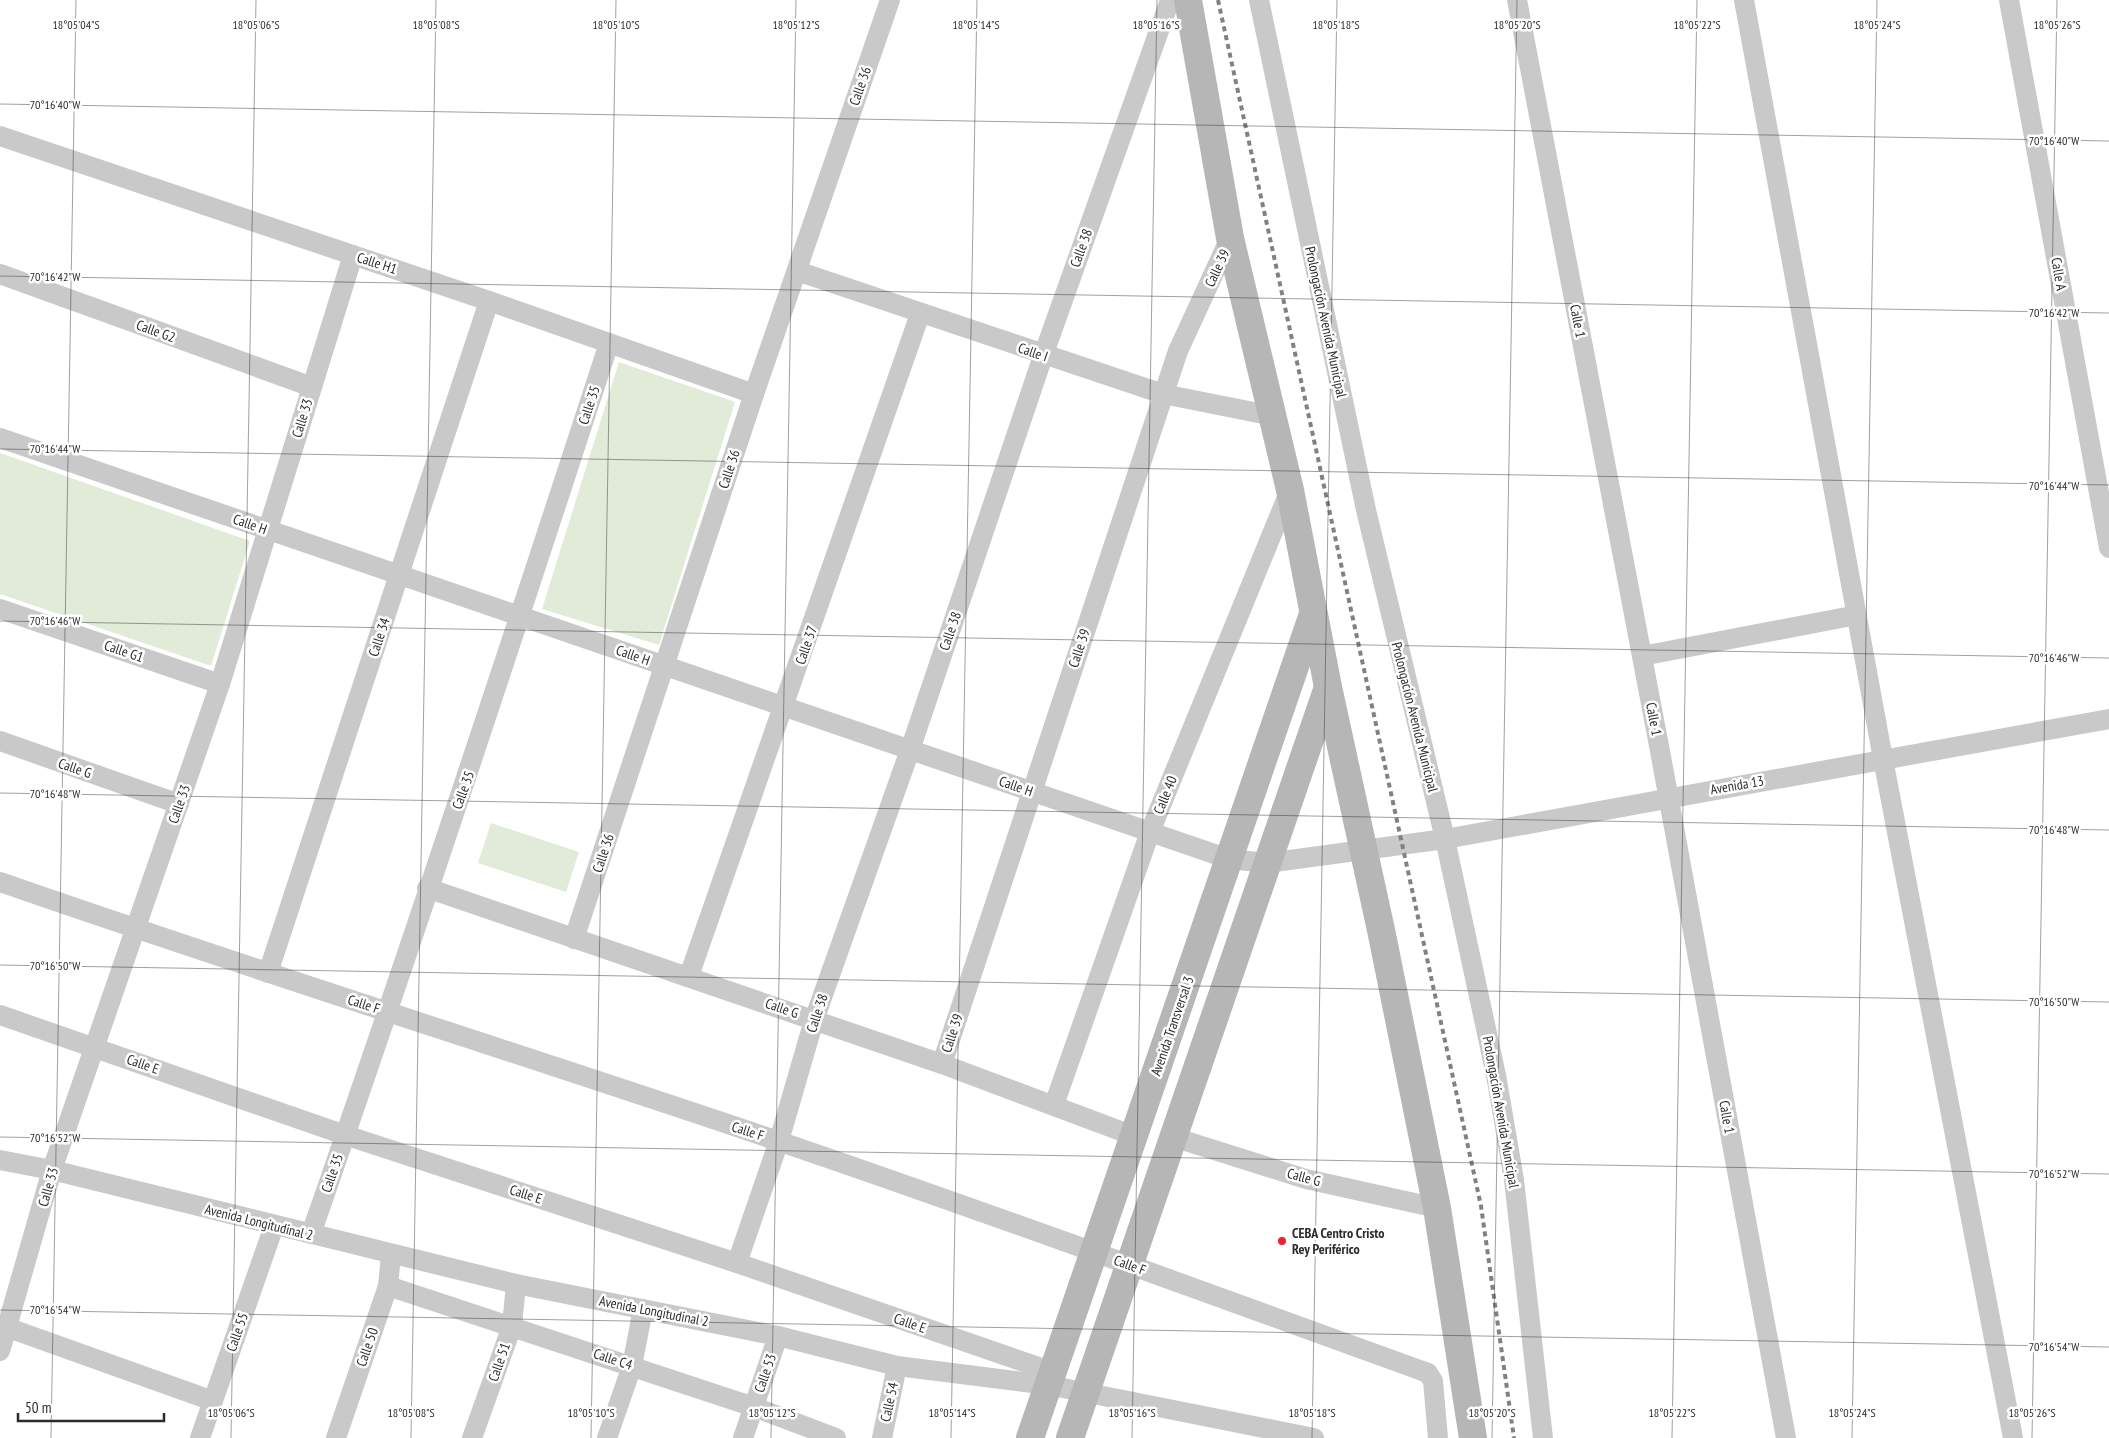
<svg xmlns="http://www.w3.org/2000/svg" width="2109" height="1438" viewBox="0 0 2109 1438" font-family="'PT Sans Narrow',sans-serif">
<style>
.green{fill:#e1ebd8}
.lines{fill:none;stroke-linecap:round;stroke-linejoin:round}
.street{stroke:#c9c9c9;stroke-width:20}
.secondary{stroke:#b6b6b6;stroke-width:28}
.rail{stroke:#818181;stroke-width:4;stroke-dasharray:5 4;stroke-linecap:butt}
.ticks{fill:none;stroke:#2c2c2c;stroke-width:1;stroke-opacity:0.45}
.poi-dot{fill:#ee222c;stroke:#fff;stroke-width:2}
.labels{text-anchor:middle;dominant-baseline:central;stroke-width:5;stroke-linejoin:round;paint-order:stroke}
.street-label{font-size:14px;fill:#2c2c2c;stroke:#fff}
.poi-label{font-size:14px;font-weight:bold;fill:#2c2c2c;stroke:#fff;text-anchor:start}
.ticks-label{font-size:12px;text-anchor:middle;fill:#2c2c2c;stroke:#fff;stroke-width:5;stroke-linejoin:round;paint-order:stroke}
</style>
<rect width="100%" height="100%" fill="#fff"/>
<g class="green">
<polygon points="619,362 735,402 659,645 542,609"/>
<polygon points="0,453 250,541 211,666 0,594"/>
<polygon points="491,823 579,852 566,892 478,863"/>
</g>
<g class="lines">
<g class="street">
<polyline points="1259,0 1366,510 1445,839 1496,1075 1514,1180 1543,1438"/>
<polyline points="1517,0 1660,751 1786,1438"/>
<polyline points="1744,0 1883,759 2013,1438"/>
<polyline points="2009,0 2109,548"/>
<polyline points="0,136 489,301 754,394"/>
<polyline points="797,271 1163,394 1273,416"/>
<polyline points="0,274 312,387"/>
<polyline points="0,438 1229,859 1267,863 1445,839 2109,719"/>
<polyline points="0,609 220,684"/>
<polyline points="1642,656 1857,615"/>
<polyline points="0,741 179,804"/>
<path d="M0 882C258 972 519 1053 778 1141 996 1215 1212 1295 1428 1373L1433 1381 1438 1438"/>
<polyline points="427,888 942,1064 1134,1136"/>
<polyline points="574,939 754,394 890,0"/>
<polyline points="268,973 489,301"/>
<polyline points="689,976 920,314"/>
<polyline points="0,1015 345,1135 737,1263 1053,1372"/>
<polyline points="942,1064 1178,351 1230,238"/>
<polyline points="1054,1105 1150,832 1290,490"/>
<polyline points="1173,1137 1306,1179 1437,1208"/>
<polyline points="0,1160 52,1170 516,1284 778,1336 897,1366 1048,1385 1314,1438"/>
<path d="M311 1234C414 938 512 641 609 343"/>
<polyline points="737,1263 779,1141 814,1020 910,750 1043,356 1170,0"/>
<polyline points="388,1286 754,1407 836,1438"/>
<polyline points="0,1325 213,1401"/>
<polyline points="0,1351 52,1170 220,684 353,255"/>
<polyline points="200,1438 274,1226"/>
<polyline points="336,1438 388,1286 391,1255"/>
<polyline points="472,1438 512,1326 516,1284"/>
<polyline points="607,1438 632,1366 643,1309"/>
<polyline points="743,1438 778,1336"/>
<polyline points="882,1438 897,1366"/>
</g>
<g class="secondary">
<polyline points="1188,0 1230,238 1290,490 1328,687 1381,930 1437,1208 1473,1438"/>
<polyline points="1030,1438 1313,614"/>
<polyline points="1070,1438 1328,687"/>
</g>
<polyline class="rail" points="1218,0 1481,1206 1514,1438"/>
</g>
<path class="ticks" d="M0 104 2109 141M0 276 2109 313M0 449 2109 485M0 621 2109 658M0 793 2109 830M0 965 2109 1002M0 1137 2109 1174M0 1310 2109 1347M51 1438 76 0M231 1438 256 0M411 1438 436 0M591 1438 616 0M771 1438 796 0M951 1438 977 0M1132 1438 1157 0M1312 1438 1337 0M1492 1438 1517 0M1672 1438 1697 0M1852 1438 1877 0M2032 1438 2057 0"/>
<circle class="poi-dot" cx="1282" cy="1241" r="5"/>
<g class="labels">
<g class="street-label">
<text transform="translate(860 86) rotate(-71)">Calle 36</text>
<text transform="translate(1081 248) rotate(-70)">Calle 38</text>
<text transform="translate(377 263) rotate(18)">Calle H1</text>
<text transform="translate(1217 268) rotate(-65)">Calle 39</text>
<text transform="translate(2059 274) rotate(80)">Calle A</text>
<text transform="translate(1578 321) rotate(79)">Calle 1</text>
<text transform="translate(1326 322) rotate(78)">Prolongación Avenida Municipal</text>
<text transform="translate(156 331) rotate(20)">Calle G2</text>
<text transform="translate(1033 352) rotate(19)">Calle I</text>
<text transform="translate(589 405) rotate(-72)">Calle 35</text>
<text transform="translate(302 418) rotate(-73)">Calle 33</text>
<text transform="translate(729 469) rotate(-72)">Calle 36</text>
<text transform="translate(250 524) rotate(19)">Calle H</text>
<text transform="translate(950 631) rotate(-71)">Calle 38</text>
<text transform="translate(379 637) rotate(-72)">Calle 34</text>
<text transform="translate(806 645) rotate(-71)">Calle 37</text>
<text transform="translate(1079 648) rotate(-72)">Calle 39</text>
<text transform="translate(124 651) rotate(19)">Calle G1</text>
<text transform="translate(633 655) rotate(19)">Calle H</text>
<text transform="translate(1415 717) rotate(76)">Prolongación Avenida Municipal</text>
<text transform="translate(1654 719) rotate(79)">Calle 1</text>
<text transform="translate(75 768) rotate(19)">Calle G</text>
<text transform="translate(1737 785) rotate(-10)">Avenida 13</text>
<text transform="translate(1016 786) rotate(19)">Calle H</text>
<text transform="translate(463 790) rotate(-70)">Calle 35</text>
<text transform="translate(1165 795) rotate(-68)">Calle 40</text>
<text transform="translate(179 804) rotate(-71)">Calle 33</text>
<text transform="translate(603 853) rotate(-72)">Calle 36</text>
<text transform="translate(364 1004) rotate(18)">Calle F</text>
<text transform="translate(782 1008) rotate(19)">Calle G</text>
<text transform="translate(817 1013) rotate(-72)">Calle 38</text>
<text transform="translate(1172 1026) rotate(-71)">Avenida Transversal 3</text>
<text transform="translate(952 1033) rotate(-72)">Calle 39</text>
<text transform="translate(143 1064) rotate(19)">Calle E</text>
<text transform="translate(1501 1112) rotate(80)">Prolongación Avenida Municipal</text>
<text transform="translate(1727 1117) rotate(80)">Calle 1</text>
<text transform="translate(748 1131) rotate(18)">Calle F</text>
<text transform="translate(332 1173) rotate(-71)">Calle 35</text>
<text transform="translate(1304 1177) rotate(15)">Calle G</text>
<text transform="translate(48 1187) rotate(-74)">Calle 33</text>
<text transform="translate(526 1194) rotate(18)">Calle E</text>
<text transform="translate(259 1222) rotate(14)">Avenida Longitudinal 2</text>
<text transform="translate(1130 1265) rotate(20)">Calle F</text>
<text transform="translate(654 1311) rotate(11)">Avenida Longitudinal 2</text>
<text transform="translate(910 1323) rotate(19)">Calle E</text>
<text transform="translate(237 1332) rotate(-71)">Calle 55</text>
<text transform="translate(367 1347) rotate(-71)">Calle 50</text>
<text transform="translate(613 1359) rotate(18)">Calle C4</text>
<text transform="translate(499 1362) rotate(-71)">Calle 51</text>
<text transform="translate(765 1373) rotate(-71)">Calle 53</text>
<text transform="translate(889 1402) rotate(-78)">Calle 54</text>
</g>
<g class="poi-label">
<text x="1292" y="1233">CEBA Centro Cristo<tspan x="1292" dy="16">Rey Periférico</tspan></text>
</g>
</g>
<g class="ticks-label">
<text x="76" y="29">18°05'04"S</text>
<text x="256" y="29">18°05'06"S</text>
<text x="436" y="29">18°05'08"S</text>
<text x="616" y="29">18°05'10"S</text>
<text x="796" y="29">18°05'12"S</text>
<text x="976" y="29">18°05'14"S</text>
<text x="1156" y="29">18°05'16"S</text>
<text x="1336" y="29">18°05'18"S</text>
<text x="1517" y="29">18°05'20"S</text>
<text x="1697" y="29">18°05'22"S</text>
<text x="1877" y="29">18°05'24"S</text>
<text x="2057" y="29">18°05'26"S</text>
<text x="55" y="109">70°16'40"W</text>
<text x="2054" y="145">70°16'40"W</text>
<text x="55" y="281">70°16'42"W</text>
<text x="2054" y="317">70°16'42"W</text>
<text x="55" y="453">70°16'44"W</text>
<text x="2054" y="490">70°16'44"W</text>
<text x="55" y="625">70°16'46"W</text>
<text x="2054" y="662">70°16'46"W</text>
<text x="55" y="798">70°16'48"W</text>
<text x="2054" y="834">70°16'48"W</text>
<text x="55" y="970">70°16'50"W</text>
<text x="2054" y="1006">70°16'50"W</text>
<text x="55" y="1142">70°16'52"W</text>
<text x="2054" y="1178">70°16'52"W</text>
<text x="55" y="1314">70°16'54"W</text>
<text x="2054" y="1351">70°16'54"W</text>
<text x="231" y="1417">18°05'06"S</text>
<text x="411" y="1417">18°05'08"S</text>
<text x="591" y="1417">18°05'10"S</text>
<text x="772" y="1417">18°05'12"S</text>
<text x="952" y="1417">18°05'14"S</text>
<text x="1132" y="1417">18°05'16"S</text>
<text x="1312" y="1417">18°05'18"S</text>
<text x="1492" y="1417">18°05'20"S</text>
<text x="1672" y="1417">18°05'22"S</text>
<text x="1852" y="1417">18°05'24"S</text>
<text x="2032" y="1417">18°05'26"S</text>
</g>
<path d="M18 1413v8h146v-8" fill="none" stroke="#2c2c2c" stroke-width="2.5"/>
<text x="25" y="1413" font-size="15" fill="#2c2c2c" stroke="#ffffff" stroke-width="4" paint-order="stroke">50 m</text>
</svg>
